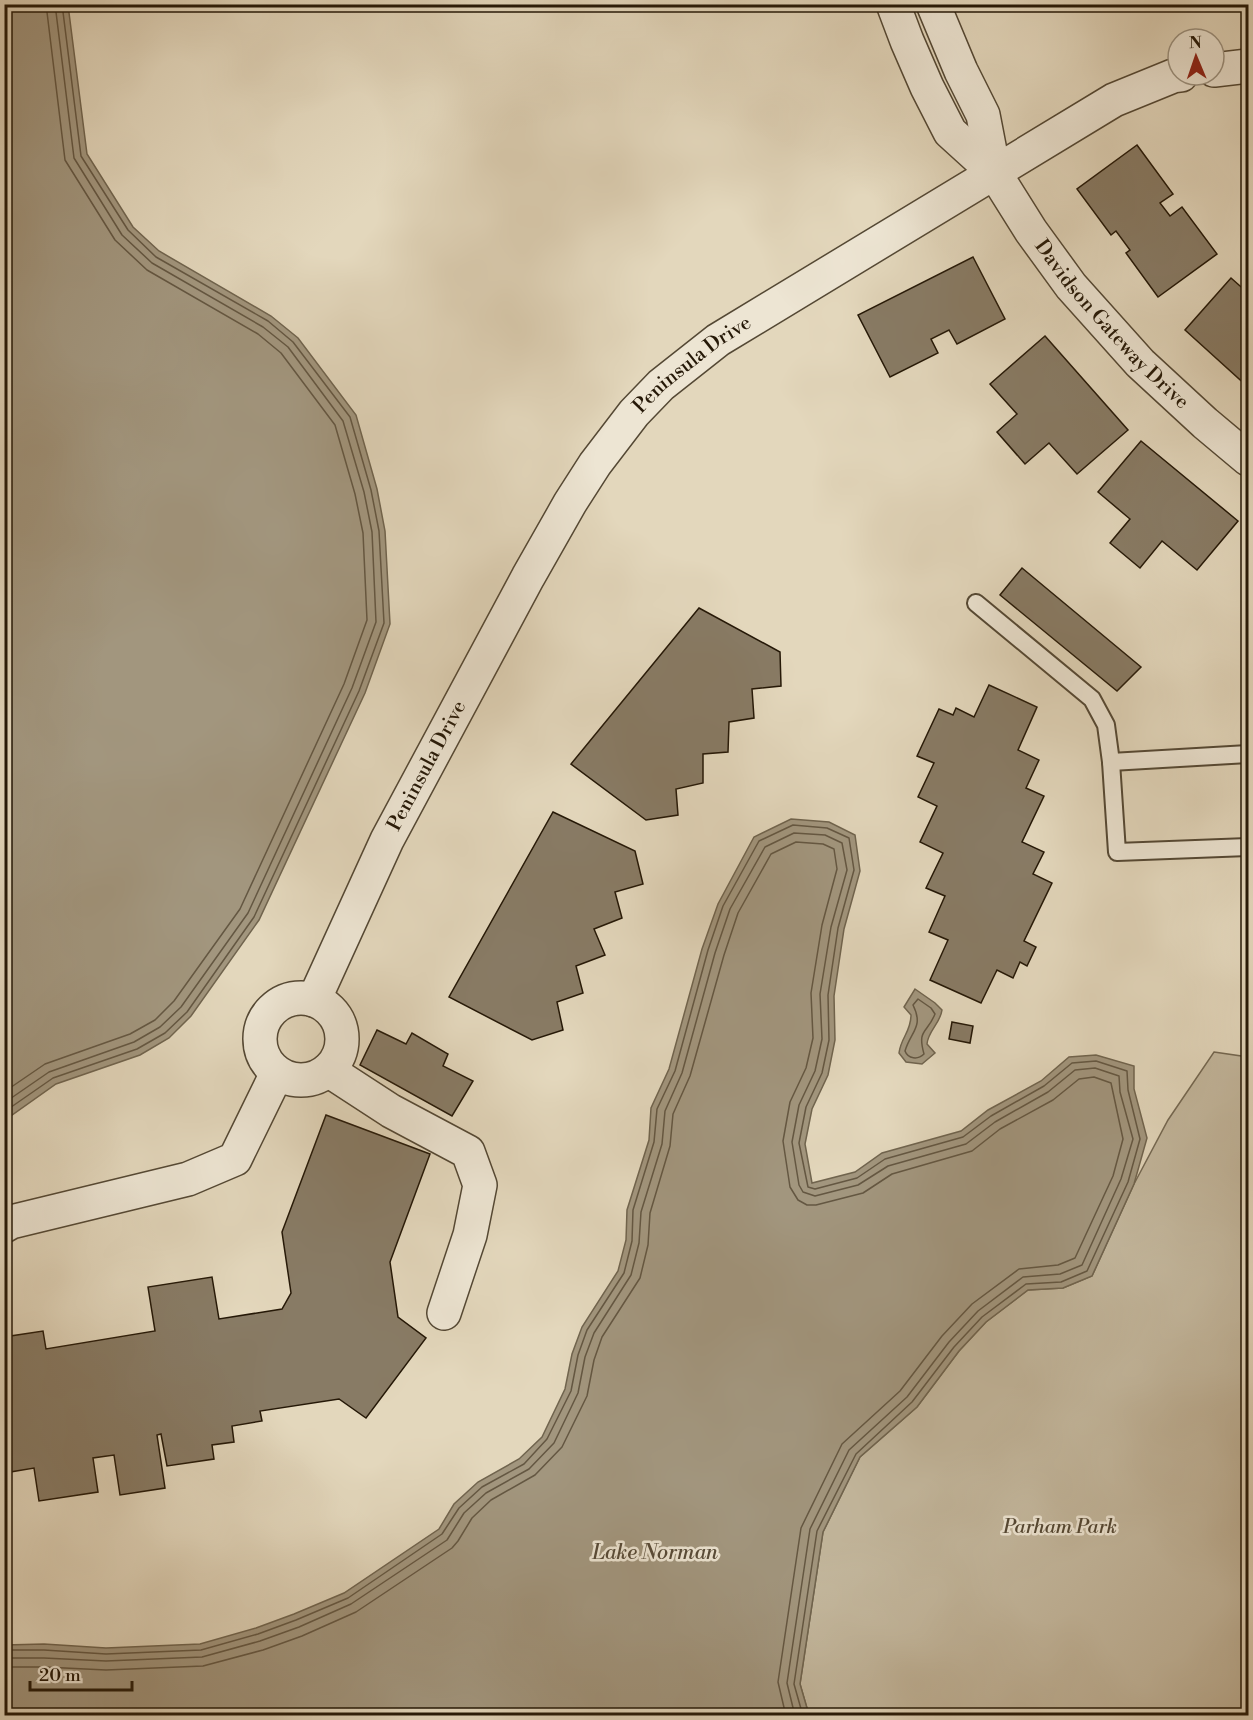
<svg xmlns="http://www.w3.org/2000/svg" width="1253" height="1720" viewBox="0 0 1253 1720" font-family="'Libre Bodoni',serif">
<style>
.green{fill:#c3b79d;stroke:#746852;stroke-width:1.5}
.water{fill:#a2967e;stroke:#70644e;stroke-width:1.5}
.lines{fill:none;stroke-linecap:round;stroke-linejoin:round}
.shore{stroke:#645742;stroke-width:1.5}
.building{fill:#887b65;stroke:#251807;stroke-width:1.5}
.lane-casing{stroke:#544834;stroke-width:20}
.street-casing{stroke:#544834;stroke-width:36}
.lane{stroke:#ede5d3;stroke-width:16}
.street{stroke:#ede5d3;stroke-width:33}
.labels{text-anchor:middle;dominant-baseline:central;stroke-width:5;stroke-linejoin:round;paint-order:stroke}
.street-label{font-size:20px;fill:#251807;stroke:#ede5d3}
.park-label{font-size:20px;font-style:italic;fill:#544834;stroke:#ede5d3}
.water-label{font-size:21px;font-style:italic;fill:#574a37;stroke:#ede5d3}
</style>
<rect width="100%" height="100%" fill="#e3d7bc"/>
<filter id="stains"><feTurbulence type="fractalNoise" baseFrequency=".00333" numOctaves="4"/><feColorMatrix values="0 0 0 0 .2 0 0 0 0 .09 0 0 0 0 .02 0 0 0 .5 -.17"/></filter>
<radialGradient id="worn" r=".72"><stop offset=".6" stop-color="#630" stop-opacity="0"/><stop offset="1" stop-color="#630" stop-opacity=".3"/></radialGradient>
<polygon class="green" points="1214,1052 1248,1057 1248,1715 809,1715 800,1684 823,1532 860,1457 917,1407 959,1351 986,1322 1028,1290 1063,1288 1092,1276 1134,1184 1168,1120"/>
<g class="water">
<polygon points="5,4 68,5 87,154 133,227 159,251 271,316 298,338 356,415 377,489 385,531 390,624 365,693 259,920 191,1016 169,1038 140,1055 56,1084 5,1120"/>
<polygon points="791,819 829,822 855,835 860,871 844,929 834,996 835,1040 828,1075 812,1109 805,1144 812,1183 855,1172 882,1153 961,1131 988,1110 1041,1081 1069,1057 1096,1055 1134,1066 1134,1089 1147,1138 1134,1184 1092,1276 1063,1288 1028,1290 986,1322 959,1351 917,1407 860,1457 823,1532 800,1684 809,1715 5,1715 5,1645 44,1644 106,1648 200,1644 256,1628 294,1614 344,1593 439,1529 454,1504 478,1482 519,1459 542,1437 565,1389 572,1354 582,1327 618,1271 626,1240 627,1210 649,1140 651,1108 669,1069 702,949 718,904 754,837"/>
<path d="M915 989 935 1003 942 1010C940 1024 928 1031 927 1044L935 1053 922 1064 906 1062 899 1053C901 1037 911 1032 911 1015L904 1007Z"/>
</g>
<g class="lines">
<g class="shore">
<path d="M918 999 931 1008 935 1014C927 1034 917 1029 924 1054 918 1060 908 1059 905 1051 911 1031 924 1027 913 1005Z"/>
<polyline points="4,1092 45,1064 130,1034 155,1020 174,1001 240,909 344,684 367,620 363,533 355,494 335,425 281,353 258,334 147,270 115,240 65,160 46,4"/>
<polyline points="4,1103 49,1072 134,1042 160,1027 181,1007 248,913 352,688 376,622 372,532 364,492 343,421 288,347 263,327 152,263 122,235 74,158 55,4"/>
<polyline points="4,1112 53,1078 137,1049 165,1033 187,1012 254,917 359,691 384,623 379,531 371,490 350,417 293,342 268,321 156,257 128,230 81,156 62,4"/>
<polyline points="4,1650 44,1650 106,1654 201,1650 258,1634 296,1620 348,1598 442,1534 459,1508 482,1487 524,1464 547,1439 571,1391 578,1355 587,1330 624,1273 632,1241 633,1210 654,1142 657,1109 675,1071 708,950 723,906 759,841 793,825 827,828 849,838 854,870 838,928 828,995 829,1040 822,1073 806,1107 799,1143 808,1187 815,1189 857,1178 885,1159 963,1137 991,1116 1044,1086 1072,1063 1096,1061 1127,1071 1128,1090 1140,1139 1128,1182 1087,1271 1061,1282 1026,1284 982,1317 954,1347 912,1402 856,1454 817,1531 794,1684 803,1716"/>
<polyline points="4,1658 44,1658 106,1661 202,1657 260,1641 299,1627 351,1604 447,1540 464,1513 486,1493 529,1469 554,1443 578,1393 585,1357 594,1333 631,1275 639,1243 641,1212 662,1144 665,1111 682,1073 715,953 730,909 765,847 794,833 825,835 842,843 847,870 831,927 820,994 822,1039 815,1071 799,1105 792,1142 799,1185 803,1192 815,1196 858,1185 888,1166 966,1144 995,1122 1048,1092 1075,1070 1095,1068 1119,1076 1120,1092 1133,1139 1121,1179 1082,1265 1060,1274 1023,1277 978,1311 949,1342 907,1397 849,1450 810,1529 787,1683 795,1716"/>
<polyline points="4,1667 44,1667 106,1670 203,1666 263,1650 302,1636 356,1612 452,1548 458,1541 472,1518 491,1500 535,1475 562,1447 587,1396 594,1360 602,1337 640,1278 648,1245 650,1213 670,1146 673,1114 690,1076 724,955 738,913 771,854 796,842 823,844 834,849 837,869 822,925 811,993 813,1038 806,1068 790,1102 783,1141 790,1187 798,1200 807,1205 816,1205 863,1193 892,1174 972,1151 1000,1129 1053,1100 1079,1079 1094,1077 1111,1083 1123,1139 1113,1176 1075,1258 1058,1265 1019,1269 972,1304 942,1336 900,1391 842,1444 801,1528 778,1682 786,1716"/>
</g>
</g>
<g class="building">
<polygon points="1137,145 1173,194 1160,203 1170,216 1182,207 1217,254 1158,297 1126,253 1130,250 1116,231 1111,235 1077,189"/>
<polygon points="973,257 1005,319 957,344 949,330 931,339 938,353 890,377 858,315"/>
<polygon points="1231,278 1248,293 1248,387 1185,330"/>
<polygon points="1045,336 1128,430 1077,474 1049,443 1025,464 997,432 1017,414 990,384"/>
<polygon points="1141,441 1238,521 1197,570 1162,541 1140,568 1110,543 1130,519 1098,492"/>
<polygon points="1022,568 1141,667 1117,691 1000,595"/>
<polygon points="699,608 780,652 781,686 752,689 754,718 729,722 728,752 703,754 703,783 676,789 678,815 646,820 571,764"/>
<polygon points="989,685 1037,707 1018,750 1039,760 1026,788 1044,796 1022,842 1044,852 1033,874 1052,883 1024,941 1036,947 1027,966 1020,962 1013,978 997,970 981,1003 930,980 948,940 929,932 945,896 926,888 943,853 920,842 937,806 918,797 934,763 917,756 939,709 953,715 956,708 974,717"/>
<polygon points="553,812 635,851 643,884 615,892 622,918 594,929 605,955 576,966 583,993 557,1002 563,1030 532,1040 449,997"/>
<polygon points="952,1022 973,1026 970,1043 949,1039"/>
<polygon points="377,1030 406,1044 412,1033 448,1054 443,1066 473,1081 452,1116 360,1065"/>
<polygon points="326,1115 430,1154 390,1262 398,1317 426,1338 366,1418 339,1399 260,1411 262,1421 232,1426 234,1442 212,1445 214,1459 167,1466 161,1434 157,1435 165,1488 120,1495 114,1455 93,1458 98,1492 39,1501 34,1468 4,1473 4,1337 43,1331 46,1349 155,1331 148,1287 212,1277 219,1319 282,1309 291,1293 282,1232"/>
</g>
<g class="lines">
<g class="lane-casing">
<g id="lane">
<polyline points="976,603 1092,699 1106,725 1111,762 1117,852 1248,847"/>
<polyline points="1111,762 1248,754"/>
</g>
</g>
<g class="street-casing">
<g id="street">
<path id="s1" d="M893 4 907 41 927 87 950 132 994 172 1031 231 1071 286 1140 363 1205 423 1248 459"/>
<polyline points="933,4 961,71 983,115 994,172"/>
<polyline points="1214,70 1248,66"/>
<circle cx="301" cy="1039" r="41"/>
<path id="s2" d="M314 1000 387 840 528 577 570 503 595 464 634 413 661 385 718 340 1114 100 1173 76 1181 75"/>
<polyline points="328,1070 391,1111 468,1152 480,1185 470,1235 444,1313"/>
<polyline points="4,1226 11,1222 188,1179 235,1159 277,1073"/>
</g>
</g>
<use href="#lane" class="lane"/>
<use href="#street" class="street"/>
</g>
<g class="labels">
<g class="street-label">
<text stroke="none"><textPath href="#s1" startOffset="393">Davidson Gateway Drive</textPath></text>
<text stroke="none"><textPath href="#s2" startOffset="746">Peninsula Drive</textPath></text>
<text stroke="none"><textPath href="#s2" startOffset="260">Peninsula Drive</textPath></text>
</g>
<g class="park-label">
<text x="1060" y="1527">Parham Park</text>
</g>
<g class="water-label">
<text x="655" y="1553">Lake Norman</text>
</g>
</g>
<rect width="1253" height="1720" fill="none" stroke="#e3d7bc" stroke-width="24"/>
<rect x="6" y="6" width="1241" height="1708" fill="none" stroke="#251807" stroke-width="3"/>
<rect x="12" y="12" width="1229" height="1696" fill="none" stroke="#251807" stroke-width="1.5"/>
<g transform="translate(1196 57) rotate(358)"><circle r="28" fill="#ede5d3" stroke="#9d9381" stroke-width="1.5"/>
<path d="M0-4.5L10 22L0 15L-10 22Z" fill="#8f2418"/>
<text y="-9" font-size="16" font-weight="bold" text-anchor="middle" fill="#251807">N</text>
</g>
<path d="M30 1681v9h102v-9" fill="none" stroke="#251807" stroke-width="3"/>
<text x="39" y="1681" font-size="18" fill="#251807" stroke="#ede5d3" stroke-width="4.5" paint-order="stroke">20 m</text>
<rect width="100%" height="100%" filter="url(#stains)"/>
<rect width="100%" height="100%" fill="url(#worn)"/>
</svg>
